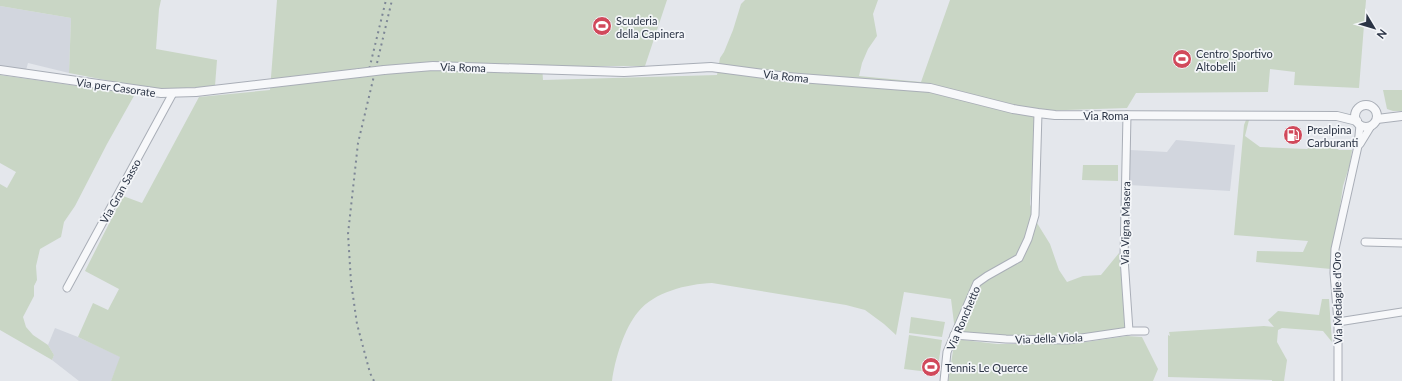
<svg xmlns="http://www.w3.org/2000/svg" width="1402" height="381" viewBox="0 0 1402 381" font-family="Lato,sans-serif">
<style>
.built{fill:#d2d6de}
.green{fill:#c9d6c5}
.lines{fill:none;stroke-linecap:round;stroke-linejoin:round}
.minor-casing{stroke:#a9aeb7;stroke-width:9}
.tertiary-casing{stroke:#a9aeb7;stroke-width:10}
.minor{stroke:#f7f8fa;stroke-width:7}
.tertiary{stroke:#f7f8fa;stroke-width:8}
.rail{stroke:#7d8696;stroke-width:2;stroke-dasharray:2 4;stroke-linecap:butt}
.tertiary-bridge-casing{stroke:#a9aeb7;stroke-width:10;stroke-linecap:butt}
.tertiary-bridge{stroke:#f7f8fa;stroke-width:8}
.labels{text-anchor:middle;dominant-baseline:central;stroke-width:3.5;stroke-linejoin:round;paint-order:stroke}
.poi-label{font-size:11px;fill:#2b3445;stroke:#f4f6f9;text-anchor:start}
.street-label{font-size:11px;fill:#2b3445;stroke:#f4f6f9}
</style>
<rect width="100%" height="100%" fill="#e4e7ec"/>
<g class="built">
<polygon points="0,6 71,18 69,73 28,63 26,70 0,66"/>
<polygon points="1176,140 1235,145 1230,191 1129,185 1130,150 1167,152"/>
<polygon points="55,328 78,337 121,357 111,381 79,381 52,360 54,355 48,345"/>
</g>
<g class="green">
<polygon points="0,0 161,0 159,9 156,49 217,60 215,86 171,89 147,88 69,73 71,18 0,6"/>
<path d="M277 0H667L645 66H542L543 80 717 75 720 58 724 52 733 30 741 4 745 0H878L873 14 877 36 868 49 862 63 859 76 921 82 950 0H1366L1359 88 1294 85 1295 72 1270 69 1268 92 1136 93 1127 108 1036 111 1030 204 1037 223 1050 244 1059 270 1067 282 1083 276 1101 275 1119 253 1126 328 1069 337 1005 336 964 334 954 323 951 299 904 292 896 335 884 324 865 310 846 305 712 283C687 284 654 292 638 312 624 329 615 359 612 381H109H111L120 357 78 337 93 303 108 310 119 289 85 271 123 196 142 203 199 97 270 90Z"/>
<polygon points="0,75 135,94 107,144 75,206 64,222 61,237 40,249 36,266 37,280 34,286 34,296 23,317 26,327 33,335 48,345 54,355 52,360 0,330 0,184 7,188 16,172 0,163"/>
<polygon points="1383,90 1402,90 1402,111 1393,111 1387,109"/>
<polygon points="1246,120 1249,120 1245,136 1260,147 1307,149 1315,144 1334,146 1339,150 1352,150 1350,164 1343,186 1331,269 1256,262 1257,251 1303,252 1308,241 1234,235 1244,125"/>
<polygon points="1083,165 1118,165 1118,181 1082,180"/>
<polygon points="1322,299 1329,299 1332,342 1323,331 1282,328 1278,330 1277,342 1287,360 1284,381 1272,381 1272,380 1168,377 1168,335 1170,336 1169,332 1264,326 1274,327 1268,320 1278,311 1319,315"/>
<polygon points="911,317 945,322 942,337 909,333"/>
<polygon points="909,335 942,340 937,373 904,369"/>
<polygon points="1127,336 1142,337 1158,369 1153,381 948,381 955,339 997,344 1072,344"/>
</g>
<g class="lines">
<g class="minor-casing">
<g id="minor">
<polyline points="1127,115 1124,258 1129,331"/>
<polyline points="1360,144 1371,126"/>
<polyline points="1365,242 1402,243"/>
<polyline points="67,288 173,93"/>
<polyline points="1338,322 1402,312"/>
<polyline points="954,335 1006,339 1068,340 1129,331 1145,331"/>
<polyline points="944,381 947,352 977,283 987,276 1019,258 1028,239 1035,215 1038,113"/>
<polyline points="1338,381 1338,322 1334,273 1335,249 1358,146 1360,125"/>
</g>
</g>
<g class="tertiary-casing">
<g id="tertiary">
<polyline points="0,70 161,93 196,92 359,73"/>
<polyline points="384,70 433,66 624,72 711,67 787,77 930,88 1013,109 1038,113 1055,115 1337,116 1357,121"/>
<circle cx="1366" cy="116" r="11"/>
<polyline points="1377,119 1402,116"/>
</g>
</g>
<use href="#minor" class="minor"/>
<use href="#tertiary" class="tertiary"/>
<g class="rail">
<polyline points="368,74 386,0"/>
<polyline points="374,381 370,373 357,324 351,282 348,234 358,143 392,0"/>
</g>
<g class="tertiary-bridge-casing">
<polyline id="tertiary-bridge" points="359,73 384,70"/>
</g>
<use href="#tertiary-bridge" class="tertiary-bridge"/>
</g>
<defs>
<g id="stadium-disc" transform="scale(1)"><circle r="9.5" fill="#d1495b" stroke="#f4f6f9"/><path d="M0-5a6.5 5 0 1 0 0 10a6.5 5 0 1 0 0-10ZM-3.5-1.8h7v3.6h-7Z" fill="#fff"/></g>
<g id="fuel-disc" transform="scale(1)"><circle r="9.5" fill="#d1495b" stroke="#f4f6f9"/><path d="M-5.5-6h7V0h2V4h1.3V-2.5L3-4.5l.8-.8L6-3V5H2.5V1h-1V6h-7ZM-4.2-4.7v3.2H.2V-4.7Z" fill="#fff"/></g>
</defs>
<g fill-rule="evenodd">
<use href="#stadium-disc" x="602" y="26"/>
<use href="#stadium-disc" x="1182" y="59"/>
<use href="#fuel-disc" x="1293" y="135"/>
<use href="#stadium-disc" x="931" y="367"/>
</g>
<g class="labels">
<g class="poi-label">
<text x="616" y="20">Scuderia<tspan x="616" dy="13">della Capinera</tspan></text>
<text x="1196" y="53">Centro Sportivo<tspan x="1196" dy="13">Altobelli</tspan></text>
<text x="1307" y="129">Prealpina<tspan x="1307" dy="13">Carburanti</tspan></text>
<text x="945" y="367">Tennis Le Querce</text>
</g>
<g class="street-label">
<text transform="translate(463 67) rotate(2)">Via Roma</text>
<text transform="translate(786 76) rotate(6)">Via Roma</text>
<text transform="translate(116 87) rotate(8)">Via per Casorate</text>
<text x="1106" y="115">Via Roma</text>
<text transform="translate(120 191) rotate(-61)">Via Gran Sasso</text>
<text transform="translate(1125 223) rotate(-89)">Via Vigna Masera</text>
<text transform="translate(1337 298) rotate(-91)">Via Medaglie d'Oro</text>
<text transform="translate(963 318) rotate(-67)">Via Ronchetto</text>
<text transform="translate(1049 338) rotate(-2)">Via della Viola</text>
</g>
</g>
<g transform="translate(1374 28) rotate(128)" stroke="#f4f6f9" stroke-width="3" paint-order="stroke">
<path d="M0-3L7 15L0 10L-7 15Z" fill="#2b3445"/>
<text y="-6" font-size="11" font-weight="bold" text-anchor="middle" fill="#2b3445">N</text>
</g>
</svg>
